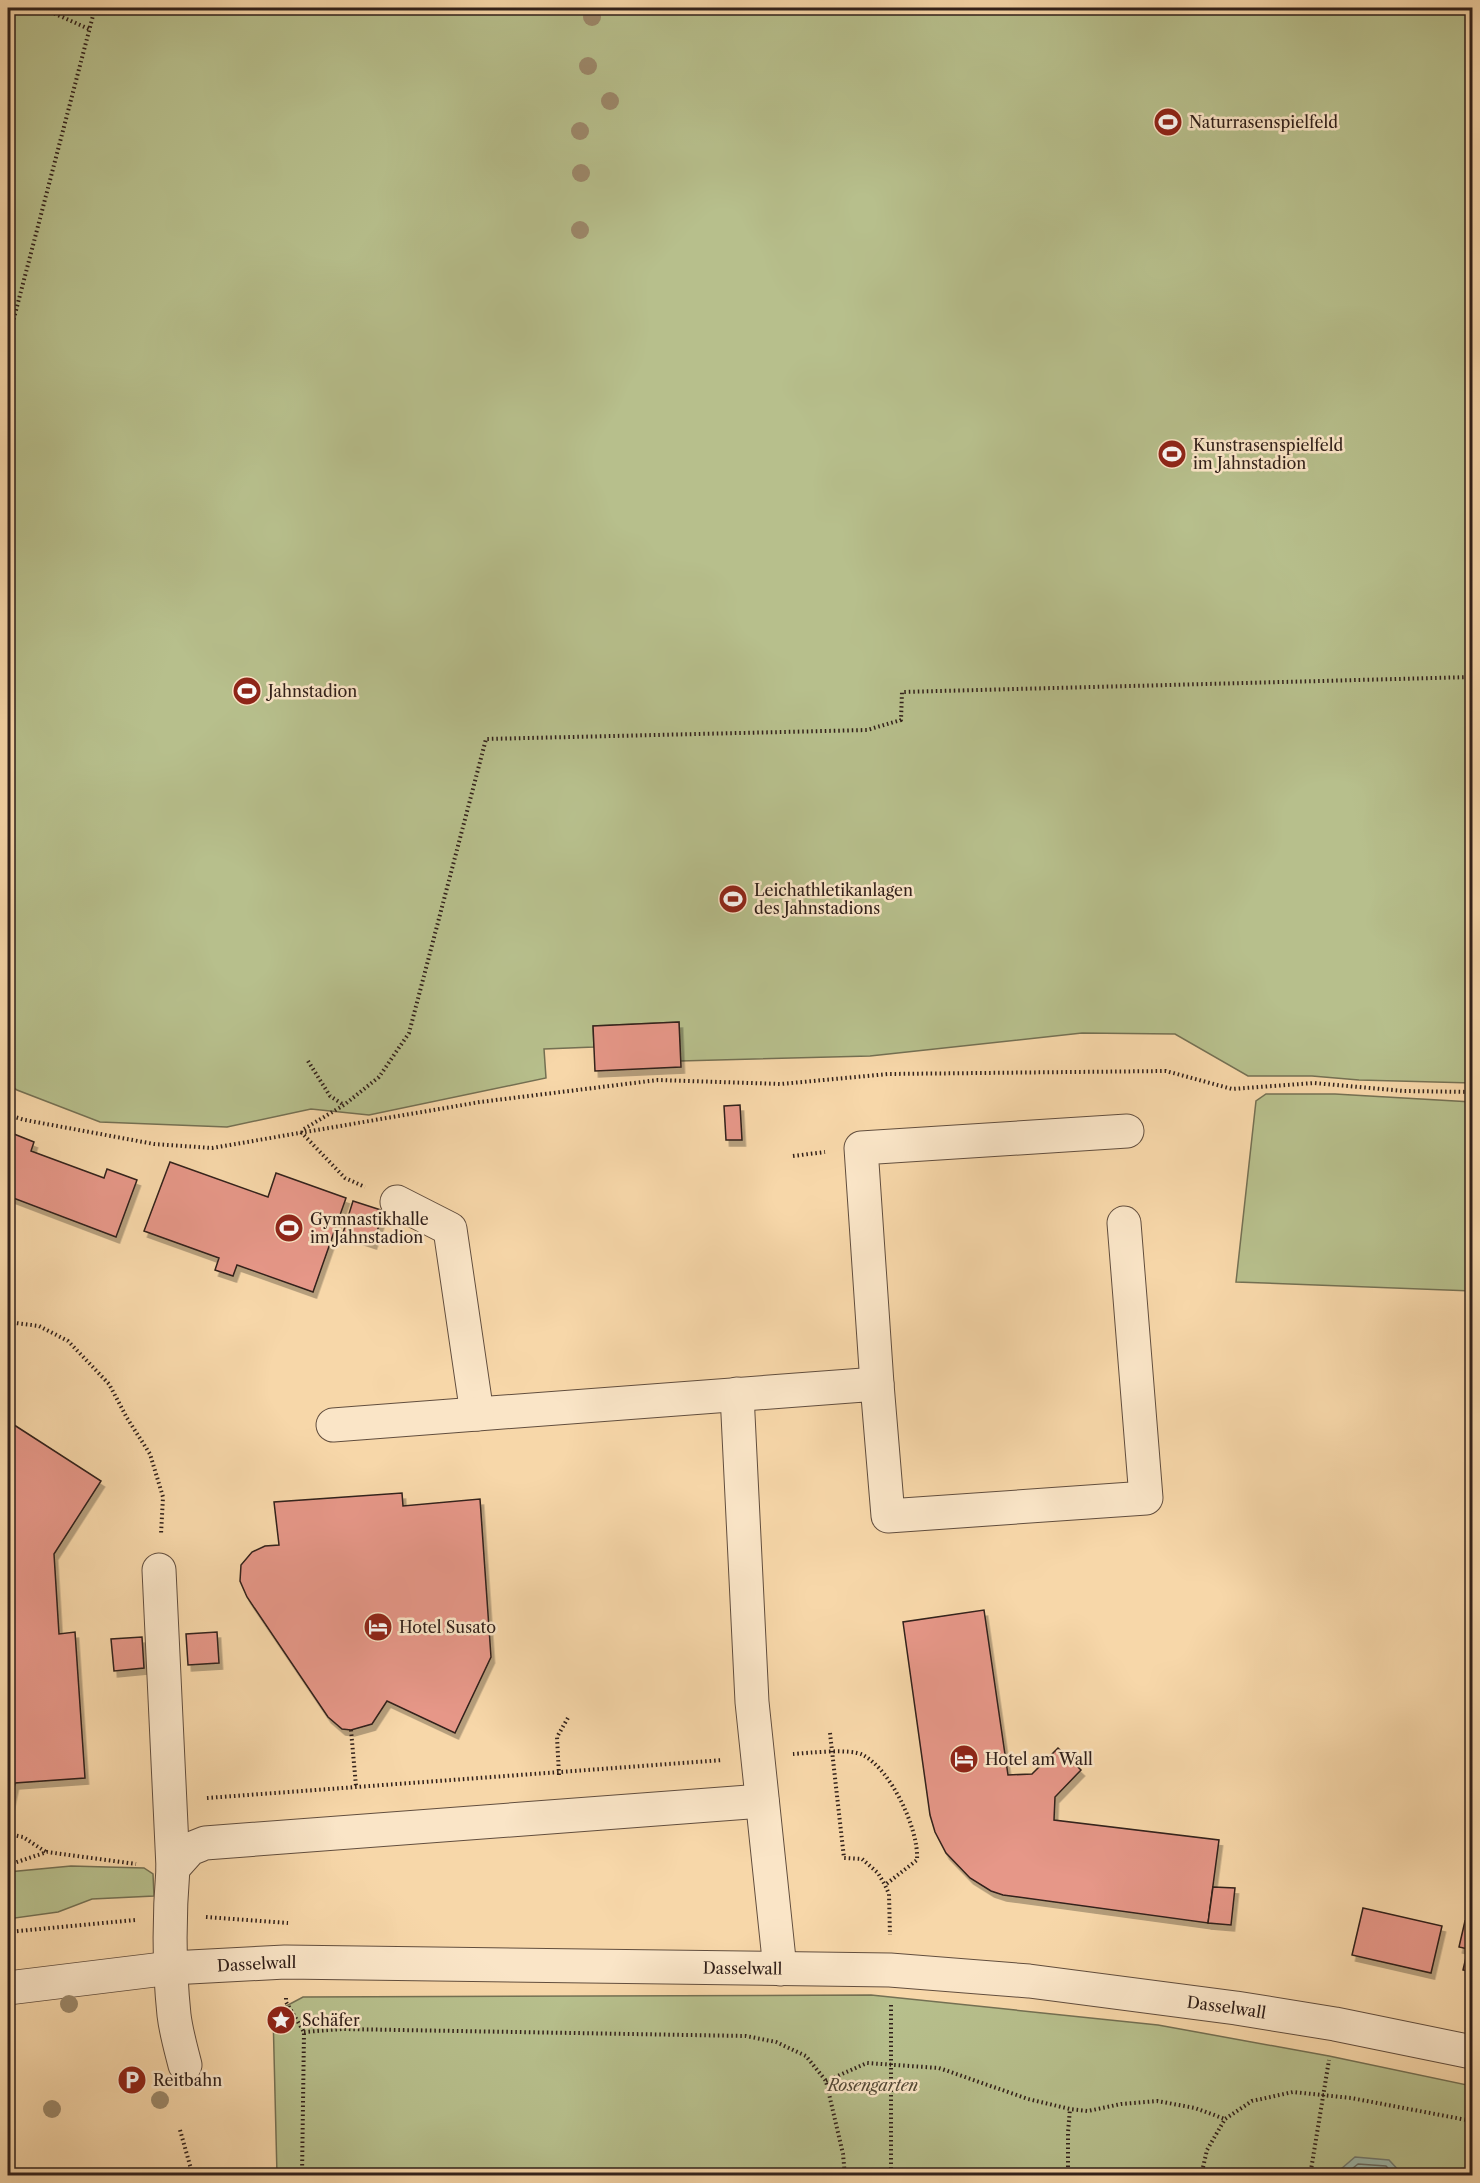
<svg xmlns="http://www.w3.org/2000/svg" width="1480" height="2183" viewBox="0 0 1480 2183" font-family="'Libre Caslon Text',serif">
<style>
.green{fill:#b7bf8c;stroke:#747053;stroke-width:1.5}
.water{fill:#9db9ac;stroke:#727c72;stroke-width:1.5}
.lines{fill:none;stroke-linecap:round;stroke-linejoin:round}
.shore{stroke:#676c63;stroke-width:1.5}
.building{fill:#e69788;stroke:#31201a;stroke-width:1.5;filter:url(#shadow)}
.minor-casing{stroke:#624e3e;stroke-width:35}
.path{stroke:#31201a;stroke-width:4;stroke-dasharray:1.5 3;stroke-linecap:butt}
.minor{stroke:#fae5c7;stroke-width:33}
.tree{fill:#9c886a}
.labels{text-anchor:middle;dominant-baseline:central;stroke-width:5;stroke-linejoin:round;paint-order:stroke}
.poi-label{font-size:16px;fill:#31201a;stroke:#fae5c7;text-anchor:start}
.street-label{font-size:16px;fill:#31201a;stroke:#fae5c7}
.park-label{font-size:16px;font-style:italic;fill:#524836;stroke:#fae5c7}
</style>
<defs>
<filter id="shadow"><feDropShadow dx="3.5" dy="6" stdDeviation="0" flood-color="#0004"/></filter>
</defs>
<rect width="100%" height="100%" fill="#f7d7a9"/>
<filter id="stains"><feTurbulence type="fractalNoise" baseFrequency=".00333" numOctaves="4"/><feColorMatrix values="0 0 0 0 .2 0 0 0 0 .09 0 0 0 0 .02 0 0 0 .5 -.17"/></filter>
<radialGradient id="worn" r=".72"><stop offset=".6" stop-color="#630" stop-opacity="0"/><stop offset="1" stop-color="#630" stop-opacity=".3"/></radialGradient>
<g class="green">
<polygon points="8,8 1472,8 1472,1083 1359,1080 1312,1076 1248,1076 1175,1034 1082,1033 870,1056 680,1061 679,1022 593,1026 594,1047 544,1049 546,1078 369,1115 311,1109 227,1127 100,1122 17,1090 8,1083"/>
<polygon points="1266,1094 1335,1094 1472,1102 1472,1291 1236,1282 1256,1101"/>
<polygon points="71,1866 144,1868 153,1874 154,1896 92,1899 58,1912 8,1919 8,1872"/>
<polygon points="871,1995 1158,2025 1329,2056 1472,2086 1472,2175 277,2175 273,2013 303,1997"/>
</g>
<polygon class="water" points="1355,2157 1389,2160 1403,2175 1334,2175"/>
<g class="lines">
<polyline class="shore" points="1343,2176 1358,2164 1386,2166 1395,2176"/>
</g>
<g class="building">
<polygon points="679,1022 681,1067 595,1071 593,1026"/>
<polygon points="740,1105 742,1140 726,1140 724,1106"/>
<polygon points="14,1134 34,1142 31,1151 104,1178 107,1169 137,1180 116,1237 8,1196 8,1152"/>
<polygon points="170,1162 268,1197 276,1173 346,1198 313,1292 237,1265 233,1276 215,1270 219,1258 144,1231"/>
<polygon points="353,1201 384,1211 373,1243 343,1233"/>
<polygon points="8,1421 101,1481 54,1554 59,1634 75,1632 85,1778 15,1783 9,1811 8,1811"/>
<polygon points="402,1493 403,1506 480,1499 491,1657 455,1733 387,1701 372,1724 351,1730 342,1729 328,1717 247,1597 240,1581 241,1565 252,1552 265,1546 279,1545 274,1502"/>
<polygon points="984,1610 1008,1775 1032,1774 1058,1748 1081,1770 1055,1797 1054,1820 1219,1840 1208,1923 1003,1895 991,1891 970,1878 946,1853 935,1832 930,1815 903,1622"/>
<polygon points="217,1632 219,1663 188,1665 186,1634"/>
<polygon points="142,1637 144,1668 114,1671 111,1639"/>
<polygon points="1213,1887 1235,1888 1231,1925 1208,1923"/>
<polygon points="1363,1908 1442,1926 1431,1973 1352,1955"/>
<polygon points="1465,1921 1472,1923 1472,1972 1463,1970 1468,1949 1459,1947"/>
</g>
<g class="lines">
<g class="minor-casing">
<g id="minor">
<polyline points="397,1202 450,1229 477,1414 877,1384 888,1516 1146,1498 1124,1223"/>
<polyline points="877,1384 861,1148 1127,1131"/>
<polyline points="737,1394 752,1702 780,1969"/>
<polyline points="333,1425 477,1414"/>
<path d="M159 1570 173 1868C169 1917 169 1967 174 2015 176 2032 181 2049 185 2065"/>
<polyline points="173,1868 190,1849 205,1843 762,1801"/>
<path id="s1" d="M8 1988 171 1968 285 1962 890 1970 1029 1981 1236 2008 1335 2024 1472 2052"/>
</g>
</g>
<g class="path">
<polyline points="42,8 89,29"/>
<polyline points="8,341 95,8"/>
<polyline points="308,1061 330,1096 344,1105"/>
<polyline points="8,1115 25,1120 154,1144 212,1148 480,1102 658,1080 781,1084 888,1074 1166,1071 1232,1089 1314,1083 1404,1091 1472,1092"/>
<polyline points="304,1129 344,1105 379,1077 409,1033 486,739 867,730 901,720 902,692 1472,677"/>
<polyline points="301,1132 345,1178 365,1187"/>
<polyline points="793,1156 825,1152"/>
<polyline points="8,1322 39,1326 68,1341 109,1384 127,1418 150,1454 163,1497 161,1534"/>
<polyline points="351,1730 356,1786"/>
<polyline points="830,1733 844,1858 862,1859 878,1873 885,1885 889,1894 890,1935"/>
<path d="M793 1754C809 1753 850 1748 863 1755 891 1770 919 1829 917 1860L885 1885"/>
<polyline points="559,1775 557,1737 569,1716"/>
<polyline points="207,1798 723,1760"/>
<polyline points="8,1834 23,1837 46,1852"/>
<polyline points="8,1865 47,1852 136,1864"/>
<polyline points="206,1917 288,1923"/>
<polyline points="8,1932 135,1920"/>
<polyline points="286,1998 286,2002 304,2032 302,2176"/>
<polyline points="891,2005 891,2176"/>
<polyline points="304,2032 342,2029 746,2036 776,2042 806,2056 826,2081 843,2154 845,2176"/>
<polyline points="826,2081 867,2063 939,2068 1028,2099 1070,2109 1088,2111 1121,2104 1157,2101 1195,2108 1225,2119"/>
<polyline points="180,2130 193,2176"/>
<polyline points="1068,2176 1068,2132 1070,2109"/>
<polyline points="1201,2176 1207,2150 1225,2119 1252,2101 1293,2092 1351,2098 1472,2121"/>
<polyline points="1310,2176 1329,2060"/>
</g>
<use href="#minor" class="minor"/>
</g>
<g class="tree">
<circle cx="592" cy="17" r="9"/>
<circle cx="588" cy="66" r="9"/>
<circle cx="610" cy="101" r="9"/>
<circle cx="580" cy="131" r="9"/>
<circle cx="581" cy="173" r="9"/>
<circle cx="580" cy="230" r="9"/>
<circle cx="69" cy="2004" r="9"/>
<circle cx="160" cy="2100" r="9"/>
<circle cx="52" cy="2109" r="9"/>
</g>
<defs>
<g id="stadium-disc" transform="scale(1.5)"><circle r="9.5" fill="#8f2418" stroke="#fae5c7"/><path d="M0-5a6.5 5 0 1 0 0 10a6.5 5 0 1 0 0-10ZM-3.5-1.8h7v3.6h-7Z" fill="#fff"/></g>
<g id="hotel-disc" transform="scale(1.5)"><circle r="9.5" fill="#8f2418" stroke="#fae5c7"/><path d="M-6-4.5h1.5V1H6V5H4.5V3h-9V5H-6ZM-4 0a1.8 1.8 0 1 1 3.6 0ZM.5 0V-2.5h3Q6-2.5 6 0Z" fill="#fff"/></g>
<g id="sight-disc" transform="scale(1.5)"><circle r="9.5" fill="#8f2418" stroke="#fae5c7"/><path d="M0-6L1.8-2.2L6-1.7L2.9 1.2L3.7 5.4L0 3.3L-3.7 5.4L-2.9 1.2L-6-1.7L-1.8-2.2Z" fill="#fff"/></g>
<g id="parking-disc" transform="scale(1.5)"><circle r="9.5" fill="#8f2418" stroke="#fae5c7"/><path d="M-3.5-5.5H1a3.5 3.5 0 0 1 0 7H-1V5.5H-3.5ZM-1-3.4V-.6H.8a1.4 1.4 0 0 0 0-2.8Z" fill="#fff"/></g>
</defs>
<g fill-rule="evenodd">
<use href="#stadium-disc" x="1168" y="122"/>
<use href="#stadium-disc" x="1172" y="454"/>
<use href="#stadium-disc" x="247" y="691"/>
<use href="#stadium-disc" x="733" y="899"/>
<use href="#stadium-disc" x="289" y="1228"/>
<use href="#hotel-disc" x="378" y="1627"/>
<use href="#hotel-disc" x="964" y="1759"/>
<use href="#sight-disc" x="281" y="2020"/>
<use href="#parking-disc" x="132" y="2080"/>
</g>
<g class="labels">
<g class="poi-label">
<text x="1189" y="122">Naturrasenspielfeld</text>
<text x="1193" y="445">Kunstrasenspielfeld<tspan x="1193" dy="18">im Jahnstadion</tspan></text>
<text x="268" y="691">Jahnstadion</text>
<text x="754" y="890">Leichathletikanlagen<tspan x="754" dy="18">des Jahnstadions</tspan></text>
<text x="310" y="1219">Gymnastikhalle<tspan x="310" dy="18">im Jahnstadion</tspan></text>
<text x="399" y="1627">Hotel Susato</text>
<text x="985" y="1759">Hotel am Wall</text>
<text x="302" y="2020">Schäfer</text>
<text x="153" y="2080">Reitbahn</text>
</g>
<g class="street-label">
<text stroke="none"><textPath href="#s1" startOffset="250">Dasselwall</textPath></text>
<text stroke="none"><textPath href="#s1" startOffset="736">Dasselwall</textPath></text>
<text stroke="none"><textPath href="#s1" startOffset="1222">Dasselwall</textPath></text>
</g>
<g class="park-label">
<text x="873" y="2085">Rosengarten</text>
</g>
</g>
<rect width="1480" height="2183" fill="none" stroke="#f7d7a9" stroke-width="30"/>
<rect x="9" y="9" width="1462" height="2165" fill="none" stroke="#31201a" stroke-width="3"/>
<rect x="15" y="15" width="1450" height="2153" fill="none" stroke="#31201a" stroke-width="1.5"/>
<rect width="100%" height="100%" filter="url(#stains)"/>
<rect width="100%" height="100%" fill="url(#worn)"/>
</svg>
